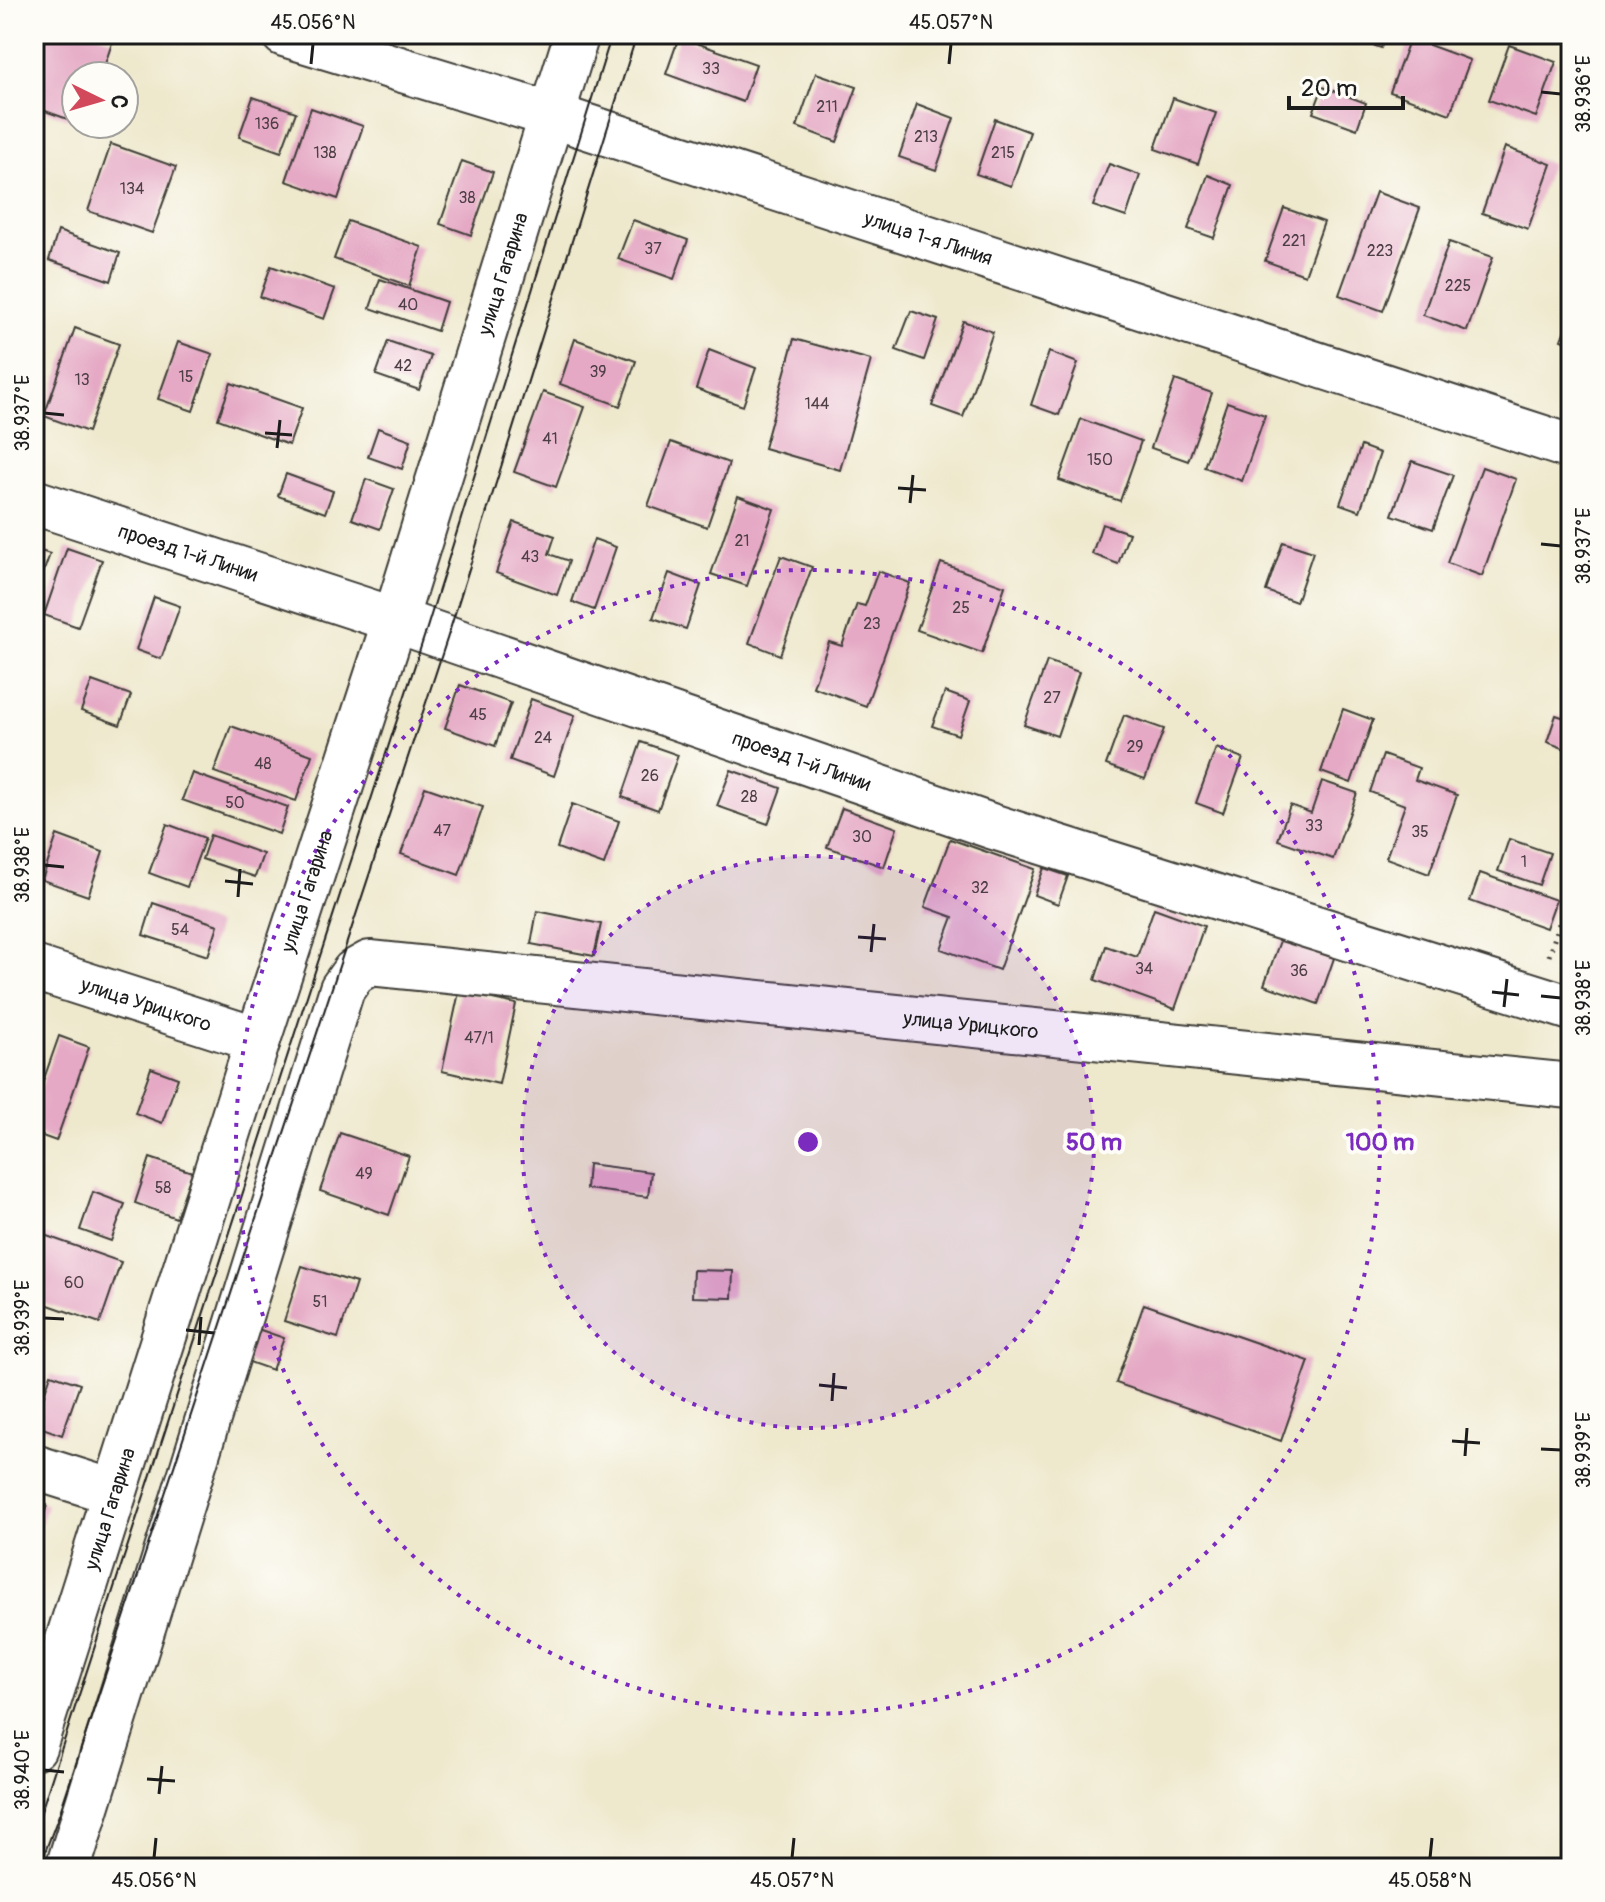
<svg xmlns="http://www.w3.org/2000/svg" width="1605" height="1902" viewBox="0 0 1605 1902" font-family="Pangolin,sans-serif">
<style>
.building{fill:#e5a9c5}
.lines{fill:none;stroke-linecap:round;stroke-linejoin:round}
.minor-casing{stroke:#3c3b36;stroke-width:48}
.path{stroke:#3c3b36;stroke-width:5;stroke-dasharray:2 6;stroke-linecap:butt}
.minor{stroke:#fff;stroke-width:44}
.tram{stroke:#1c1c1c;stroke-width:2}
.ticks{fill:none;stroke:#1c1c1c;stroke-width:3}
.ring{fill:none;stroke:#7b2cbf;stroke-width:4;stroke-dasharray:4 8}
.labels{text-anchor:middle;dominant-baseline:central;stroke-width:8;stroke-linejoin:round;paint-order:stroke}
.number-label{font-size:16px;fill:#4e3f46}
.street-label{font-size:20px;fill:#1c1c1c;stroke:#fdfcf7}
.centre{fill:#7b2cbf;stroke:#fdfcf7;stroke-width:4}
.ring-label{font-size:24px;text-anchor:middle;font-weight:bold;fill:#7b2cbf;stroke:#fdfcf7;stroke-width:8;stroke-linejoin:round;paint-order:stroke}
.neatline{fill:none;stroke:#1c1c1c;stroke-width:3}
.ticks-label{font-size:20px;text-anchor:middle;fill:#1c1c1c}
</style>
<rect width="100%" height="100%" fill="#fdfcf7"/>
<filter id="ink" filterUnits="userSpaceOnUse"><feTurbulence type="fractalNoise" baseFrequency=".0125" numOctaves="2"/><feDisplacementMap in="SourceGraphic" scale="16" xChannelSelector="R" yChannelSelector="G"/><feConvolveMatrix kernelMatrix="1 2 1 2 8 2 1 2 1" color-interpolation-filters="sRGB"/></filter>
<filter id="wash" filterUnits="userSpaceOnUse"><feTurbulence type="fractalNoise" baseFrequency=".006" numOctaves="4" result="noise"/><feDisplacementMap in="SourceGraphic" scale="32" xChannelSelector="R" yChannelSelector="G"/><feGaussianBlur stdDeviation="1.8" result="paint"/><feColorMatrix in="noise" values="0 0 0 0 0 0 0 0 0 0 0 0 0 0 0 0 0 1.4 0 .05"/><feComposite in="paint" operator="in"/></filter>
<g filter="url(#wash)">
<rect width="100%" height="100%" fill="#eee8cc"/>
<g id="blocks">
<g class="building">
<polygon points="34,34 95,34 113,40 101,76 76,76 76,122 34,107"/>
<polygon points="1351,34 1387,34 1381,48 1351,37"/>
<polygon points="679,37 756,64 743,102 666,74"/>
<polygon points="1410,38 1470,60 1450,114 1390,92"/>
<polygon points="1509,45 1556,62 1536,117 1489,100"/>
<polygon points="816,73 857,87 837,142 797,127"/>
<polygon points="1323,87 1366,103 1357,129 1313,113"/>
<polygon points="253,97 296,112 281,152 239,137"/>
<polygon points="1173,98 1216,113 1198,164 1155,149"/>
<polygon points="917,104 954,118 936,170 899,157"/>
<polygon points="311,108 363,126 338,199 286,181"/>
<polygon points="995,119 1030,132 1011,186 976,174"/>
<polygon points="111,144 176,167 152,233 88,211"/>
<polygon points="1505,147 1551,164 1528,229 1482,213"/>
<polygon points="462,161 493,172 471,235 440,224"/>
<polygon points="1109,164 1140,175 1126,217 1093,206"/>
<polygon points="1208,175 1233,185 1214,238 1188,229"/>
<polygon points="1376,192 1420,208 1383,311 1339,295"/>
<polygon points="1284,208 1324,222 1305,275 1265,261"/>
<polygon points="633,220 688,240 674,279 618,259"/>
<polygon points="348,221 422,247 409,286 334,259"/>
<polygon points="58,231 120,253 111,281 49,260"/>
<polygon points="1449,242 1493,257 1467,331 1423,315"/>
<polygon points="271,266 335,289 324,319 260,297"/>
<polygon points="380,279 446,302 437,331 370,308"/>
<polygon points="911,311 938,320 924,360 896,350"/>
<polygon points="1571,313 1571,344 1561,340"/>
<polygon points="963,321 993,332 963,417 932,406"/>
<polygon points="75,328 119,344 88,432 44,416"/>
<polygon points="575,339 636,361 620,406 560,384"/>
<polygon points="794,339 871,360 840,470 764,448"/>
<polygon points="388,341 431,356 419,390 376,375"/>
<polygon points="178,342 213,354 193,411 158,399"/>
<polygon points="709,350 756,368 743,406 696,389"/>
<polygon points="1049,352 1078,363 1059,415 1031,405"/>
<polygon points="1175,380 1212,393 1188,461 1151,448"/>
<polygon points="231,383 302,408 289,445 218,419"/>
<polygon points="543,392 585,407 556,487 514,472"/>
<polygon points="1227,402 1265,415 1242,481 1204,467"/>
<polygon points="1081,419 1141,441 1120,501 1059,480"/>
<polygon points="378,428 411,440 402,469 368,457"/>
<polygon points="671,442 729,463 707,527 648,506"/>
<polygon points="1361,446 1380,453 1360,511 1340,504"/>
<polygon points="1412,461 1453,475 1433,529 1392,515"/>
<polygon points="1482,467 1516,479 1482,576 1447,563"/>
<polygon points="286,474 333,491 325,513 278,496"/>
<polygon points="366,479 394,489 380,529 352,519"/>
<polygon points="738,496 774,509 747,586 711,574"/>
<polygon points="514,522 555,536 549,554 569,561 557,595 496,573"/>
<polygon points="1102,524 1129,533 1118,564 1092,554"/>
<polygon points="594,539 616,547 594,610 572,602"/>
<polygon points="1283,542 1313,552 1296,602 1266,591"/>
<polygon points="67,548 102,560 78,627 44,615"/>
<polygon points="34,549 50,554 34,598"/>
<polygon points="781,556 812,567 780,655 749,643"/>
<polygon points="941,563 1005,586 982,653 917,630"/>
<polygon points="878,571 910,583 866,706 813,687 829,642 842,646 857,604 865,606"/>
<polygon points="669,573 701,585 686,629 653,618"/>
<polygon points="154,597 180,606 161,659 136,650"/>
<polygon points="1047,661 1079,672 1057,736 1024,725"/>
<polygon points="92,681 131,695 120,725 81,711"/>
<polygon points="460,685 511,703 495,746 445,728"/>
<polygon points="945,692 970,701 958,735 932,726"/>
<polygon points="531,699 575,715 554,776 510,760"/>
<polygon points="1343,709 1373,720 1351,783 1321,772"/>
<polygon points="1124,715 1164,729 1145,779 1106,765"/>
<polygon points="1556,715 1571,720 1571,751 1547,742"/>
<polygon points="231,726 312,755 296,801 214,772"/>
<polygon points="641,742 678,755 658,810 622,797"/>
<polygon points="1216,748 1243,758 1223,813 1196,803"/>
<polygon points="1383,755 1419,768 1415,780 1457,795 1429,874 1386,858 1405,805 1370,792"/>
<polygon points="731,770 781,788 768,824 717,806"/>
<polygon points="192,773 288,807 279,834 182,800"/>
<polygon points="1322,781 1357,793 1333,859 1278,840 1290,805 1311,813"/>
<polygon points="425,787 483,807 459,875 401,854"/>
<polygon points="572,804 619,821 604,865 557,848"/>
<polygon points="842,808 897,828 884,867 827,847"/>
<polygon points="167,824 205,838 187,887 149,873"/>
<polygon points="57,835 103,852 88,896 42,880"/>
<polygon points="210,835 263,854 255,877 202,859"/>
<polygon points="950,839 1035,869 999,970 941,949 953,917 925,907"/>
<polygon points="1509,839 1550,853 1539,885 1498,871"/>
<polygon points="1044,868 1068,876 1058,904 1034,895"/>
<polygon points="1480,873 1556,900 1546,928 1470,901"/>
<polygon points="153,903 218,925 208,956 143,935"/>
<polygon points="1154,908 1204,926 1175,1009 1095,980 1106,946 1137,957"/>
<polygon points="537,911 601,924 594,956 531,944"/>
<polygon points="1281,938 1334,958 1318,1004 1264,985"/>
<polygon points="459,992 516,1004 499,1084 442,1071"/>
<polygon points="59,1036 89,1047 56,1141 34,1133 34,1107"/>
<polygon points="151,1068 178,1078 162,1123 135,1113"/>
<polygon points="340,1133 409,1156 389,1215 320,1191"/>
<polygon points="150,1158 192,1172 176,1218 135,1203"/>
<polygon points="588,1164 651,1172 648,1197 586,1189"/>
<polygon points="93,1192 125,1204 111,1241 80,1230"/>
<polygon points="44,1235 121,1262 100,1323 34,1300 34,1265"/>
<polygon points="302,1266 356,1283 338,1338 284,1321"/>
<polygon points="693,1270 733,1271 732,1298 692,1297"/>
<polygon points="1144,1304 1309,1361 1281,1441 1116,1383"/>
<polygon points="249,1326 284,1338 272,1370 238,1358"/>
<polygon points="51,1374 80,1384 62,1435 34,1425"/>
<polygon points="34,1500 47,1505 35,1543 34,1542"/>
</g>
</g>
</g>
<g filter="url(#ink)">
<use href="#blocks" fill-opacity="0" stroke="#3c3b36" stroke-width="2"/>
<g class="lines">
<g class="minor-casing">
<g id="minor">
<path id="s1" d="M284 34 551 115 1571 447"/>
<path id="s2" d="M34 502 395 620 991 826 1571 1008"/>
<path id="s3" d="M34 968 258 1040"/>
<polyline points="34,1467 113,1492"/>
<path id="s4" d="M34 1747 258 1040 395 620 577 34"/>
<path id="s5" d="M68 1868 342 989 354 972 370 963 1571 1086"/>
</g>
</g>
<polyline class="path" points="1549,956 1571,885"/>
<use href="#minor" class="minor"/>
<g class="tram">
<polyline points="34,1833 426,631 612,34"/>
<polyline points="39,1868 60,1812 447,639 637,34"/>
</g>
</g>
</g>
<path class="ticks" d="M311 64 313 44M949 64 951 44M1541 92 1561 94M44 413 64 415M265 433 292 435M277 448 280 420M898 488 926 490M910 503 913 475M1541 544 1561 546M44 865 64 867M225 881 253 884M238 897 240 869M858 937 886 939M871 952 874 924M1492 992 1519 995M1541 996 1561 998M1504 1007 1507 979M44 1318 64 1319M186 1330 214 1333M199 1345 201 1317M819 1385 847 1388M832 1401 834 1373M1452 1441 1480 1443M1541 1449 1561 1450M1465 1456 1467 1428M44 1770 64 1772M147 1779 175 1781M159 1794 162 1766M154 1858 156 1838M792 1858 794 1838M1430 1858 1432 1838"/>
<circle cx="808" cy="1142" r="286" fill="#7b2cbf" fill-opacity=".12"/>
<g class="ring">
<circle cx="808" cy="1142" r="286"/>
<circle cx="808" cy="1142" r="572"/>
</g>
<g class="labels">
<g class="number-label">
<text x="711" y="69">33</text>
<text x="827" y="107">211</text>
<text x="267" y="124">136</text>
<text x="926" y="137">213</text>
<text x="325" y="153">138</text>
<text x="1003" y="153">215</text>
<text x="132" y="189">134</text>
<text x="467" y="198">38</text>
<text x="1294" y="241">221</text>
<text x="653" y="249">37</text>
<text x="1380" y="251">223</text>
<text x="1458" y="286">225</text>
<text x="408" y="305">40</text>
<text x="403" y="366">42</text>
<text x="598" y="372">39</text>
<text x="186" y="377">15</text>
<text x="82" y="380">13</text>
<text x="817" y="404">144</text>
<text x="550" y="439">41</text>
<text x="1100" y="460">150</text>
<text x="742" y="541">21</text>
<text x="530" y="557">43</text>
<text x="961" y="608">25</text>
<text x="872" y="624">23</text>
<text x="1052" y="698">27</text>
<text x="478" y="715">45</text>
<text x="543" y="738">24</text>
<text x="1135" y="747">29</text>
<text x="263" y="764">48</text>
<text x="650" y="776">26</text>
<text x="749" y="797">28</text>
<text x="235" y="803">50</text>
<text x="1314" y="826">33</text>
<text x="442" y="831">47</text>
<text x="1420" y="832">35</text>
<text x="862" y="837">30</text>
<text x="1524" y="862">1</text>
<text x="980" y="888">32</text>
<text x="180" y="930">54</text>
<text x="1144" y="969">34</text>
<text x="1299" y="971">36</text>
<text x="479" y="1038">47/1</text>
<text x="364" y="1174">49</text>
<text x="163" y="1188">58</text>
<text x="74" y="1283">60</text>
<text x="320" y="1302">51</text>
</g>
<g class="street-label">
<text stroke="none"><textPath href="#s1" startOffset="676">улица 1-я Линия</textPath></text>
<text stroke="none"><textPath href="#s4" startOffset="1546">улица Гагарина</textPath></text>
<text stroke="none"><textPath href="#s2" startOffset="162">проезд 1-й Линии</textPath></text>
<text stroke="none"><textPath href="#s2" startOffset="810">проезд 1-й Линии</textPath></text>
<text stroke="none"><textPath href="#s4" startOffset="898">улица Гагарина</textPath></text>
<text stroke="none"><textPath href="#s3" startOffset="118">улица Урицкого</textPath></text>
<text stroke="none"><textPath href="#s5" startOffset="1564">улица Урицкого</textPath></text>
<text stroke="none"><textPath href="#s4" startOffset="250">улица Гагарина</textPath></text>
</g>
</g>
<circle cx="808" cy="1142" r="12" class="centre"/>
<g class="ring-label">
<text x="1094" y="1150">50 m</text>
<text x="1380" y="1150">100 m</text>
</g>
<rect width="1605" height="1902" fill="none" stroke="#fdfcf7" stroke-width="88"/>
<g transform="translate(100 100) rotate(95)"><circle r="38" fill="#fdfcf7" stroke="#a3a29f" stroke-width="2"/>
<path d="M0-6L14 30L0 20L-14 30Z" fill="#d1495b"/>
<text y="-12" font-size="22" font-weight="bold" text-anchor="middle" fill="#1c1c1c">С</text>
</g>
<path d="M1289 96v12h114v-12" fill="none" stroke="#1c1c1c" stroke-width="4"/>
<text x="1301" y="96" font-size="24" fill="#1c1c1c" stroke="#fdfcf7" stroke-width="6" paint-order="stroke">20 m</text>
<rect x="44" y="44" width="1517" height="1814" class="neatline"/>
<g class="ticks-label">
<text x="313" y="29">45.056°N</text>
<text x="951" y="29">45.057°N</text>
<text transform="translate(1583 94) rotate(-90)" y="7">38.936°E</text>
<text transform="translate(22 413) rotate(-90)" y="7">38.937°E</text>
<text transform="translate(1583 546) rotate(-90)" y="7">38.937°E</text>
<text transform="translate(22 865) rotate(-90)" y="7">38.938°E</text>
<text transform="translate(1583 998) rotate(-90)" y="7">38.938°E</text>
<text transform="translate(22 1318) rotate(-90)" y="7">38.939°E</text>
<text transform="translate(1583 1450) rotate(-90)" y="7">38.939°E</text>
<text transform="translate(22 1770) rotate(-90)" y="7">38.940°E</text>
<text x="154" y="1887">45.056°N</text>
<text x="792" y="1887">45.057°N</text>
<text x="1430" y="1887">45.058°N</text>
</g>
</svg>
